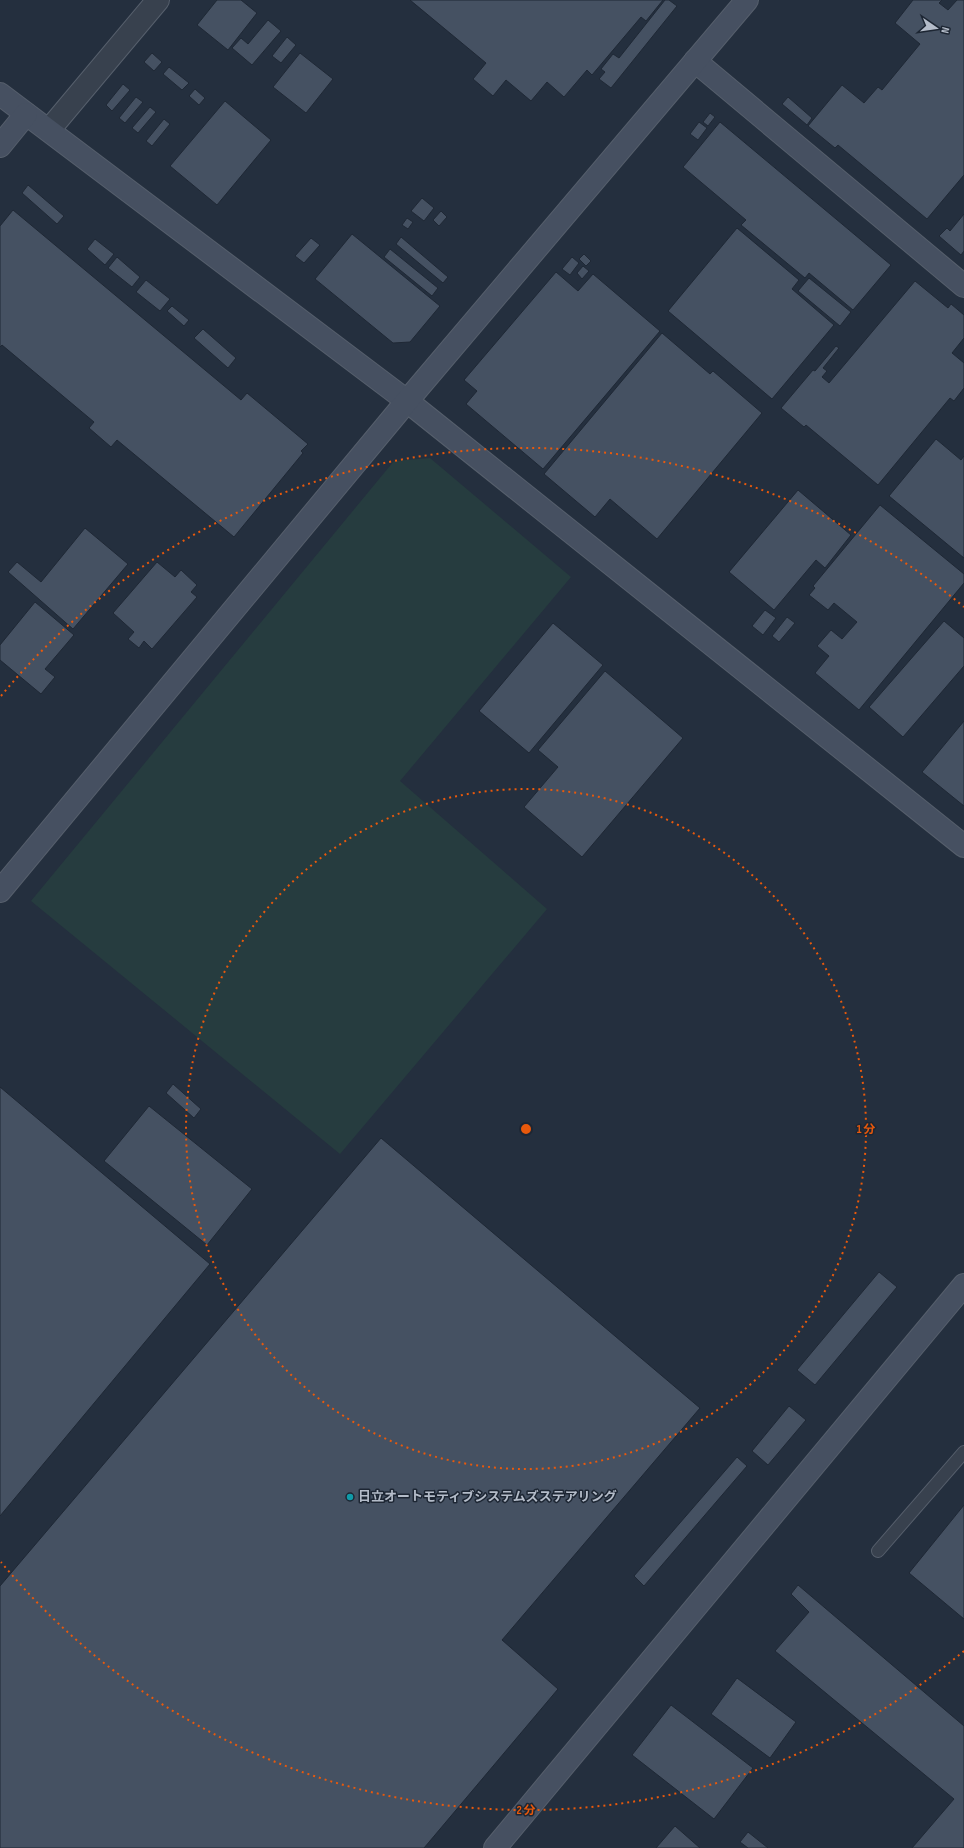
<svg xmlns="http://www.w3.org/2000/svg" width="964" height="1848" viewBox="0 0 964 1848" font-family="'Sofia Sans Condensed','Noto Sans JP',sans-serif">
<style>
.green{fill:#263c3f}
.building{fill:#455162;stroke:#1f2835}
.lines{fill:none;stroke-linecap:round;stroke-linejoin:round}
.lane-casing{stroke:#565f6c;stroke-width:14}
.street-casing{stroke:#565f6c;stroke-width:24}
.secondary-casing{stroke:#565f6c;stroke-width:24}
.lane{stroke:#38414e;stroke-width:12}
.street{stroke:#38414e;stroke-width:22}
.secondary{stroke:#465061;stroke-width:22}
.ring{fill:none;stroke:#e8590c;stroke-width:2;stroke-dasharray:2 4}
.culture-dot{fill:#0f9aa8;stroke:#1d2633;stroke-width:1.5}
.labels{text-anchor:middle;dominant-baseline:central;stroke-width:3;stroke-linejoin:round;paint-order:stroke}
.poi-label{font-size:13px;font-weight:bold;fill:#b4bcc9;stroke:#1d2633;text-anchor:start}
.centre{fill:#e8590c;stroke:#1d2633;stroke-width:2}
.ring-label{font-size:12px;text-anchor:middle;font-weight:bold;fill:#e8590c;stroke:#1d2633;stroke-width:3;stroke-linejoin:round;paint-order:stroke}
</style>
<rect width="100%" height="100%" fill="#242f3e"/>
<polygon class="green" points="430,458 571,577 400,781 547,909 340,1154 31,901 394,461"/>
<g class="building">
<polygon points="217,0 241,0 257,13 228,50 197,25"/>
<polygon points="410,0 663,0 646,21 641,17 592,75 587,70 564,97 547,82 531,101 506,80 493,96 473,79 486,63"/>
<polygon points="665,0 669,0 677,6 611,88 599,79 605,72 601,69 613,54 619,58"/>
<polygon points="913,0 942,0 939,3 948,10 957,0 964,0 964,175 927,219 838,145 835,148 808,126 842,85 864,103 878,87 882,90 920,44 895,23"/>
<polygon points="268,20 281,31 252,65 232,48 241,38 248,44"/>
<polygon points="287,37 296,45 281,63 272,56"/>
<polygon points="152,53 162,62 154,71 144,62"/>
<polygon points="300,53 333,79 306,113 273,87"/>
<polygon points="169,67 189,83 182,90 163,74"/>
<polygon points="123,84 130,90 112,111 106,105"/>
<polygon points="195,89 205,98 199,105 189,96"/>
<polygon points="136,97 143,102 125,123 119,118"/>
<polygon points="788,97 812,118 807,125 782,104"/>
<polygon points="225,101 271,140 217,205 170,166"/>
<polygon points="150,107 156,112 138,133 132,128"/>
<polygon points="710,113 715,117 708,126 703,122"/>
<polygon points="164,119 170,124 152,146 146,141"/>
<polygon points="699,122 707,128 698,140 690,134"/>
<polygon points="720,122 891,265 853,310 809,273 805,278 741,225 746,220 683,167"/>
<polygon points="28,185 64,216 57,224 22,193"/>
<polygon points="422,198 434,208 424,221 411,211"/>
<polygon points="13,210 241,400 247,393 308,444 301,451 303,453 234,537 117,440 111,447 89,428 94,422 2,345 0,347 0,226"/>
<polygon points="441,211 447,217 439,226 433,220"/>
<polygon points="964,214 964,251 961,255 939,236 947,228 950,231"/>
<polygon points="407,218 413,222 408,229 402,225"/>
<polygon points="737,228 799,280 792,289 834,325 772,399 668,311"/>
<polygon points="352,234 440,306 410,342 393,343 315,279"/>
<polygon points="401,237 448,277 443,283 396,244"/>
<polygon points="311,238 320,245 304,263 295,256"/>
<polygon points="95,239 114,254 105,265 87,249"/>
<polygon points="390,249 438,288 432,296 384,257"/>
<polygon points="584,254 591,261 586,266 579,259"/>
<polygon points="117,257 140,277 132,287 108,268"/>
<polygon points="572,257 579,263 570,275 562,269"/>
<polygon points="583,266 589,271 582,279 577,273"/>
<polygon points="556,272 578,291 593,274 660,331 543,469 466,404 477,391 464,380"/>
<polygon points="809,278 851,312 840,326 798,291"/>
<polygon points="146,280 170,299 160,311 136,292"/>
<polygon points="915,281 948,308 951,304 964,315 964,338 952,353 964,363 964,388 954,401 950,398 878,485 806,425 804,427 781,408 813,370 815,371 836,346 839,348 823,368 827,371 822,377 829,383"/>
<polygon points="172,306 189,320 184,326 167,311"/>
<polygon points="203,329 236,358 228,368 194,338"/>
<polygon points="662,333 710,374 713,371 762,413 657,539 610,499 595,517 544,474"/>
<polygon points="936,439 961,460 964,456 964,558 889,496"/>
<polygon points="798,490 851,535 825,568 816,560 774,610 729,572"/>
<polygon points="880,505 964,574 964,583 859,710 815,673 829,656 817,646 831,630 842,639 857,622 834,603 828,610 809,595 815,588 813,586"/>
<polygon points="85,528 128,564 73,629 8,572 17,562 41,582"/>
<polygon points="157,562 175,577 181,570 197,585 191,592 197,597 152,649 144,641 139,648 128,639 134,632 113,613"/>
<polygon points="35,602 74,635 45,669 55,677 41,694 0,660 0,645"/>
<polygon points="765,610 776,618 763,635 752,626"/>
<polygon points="787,617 795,623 779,642 772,636"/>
<polygon points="944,621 964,638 964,666 903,737 869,707"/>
<polygon points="553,623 603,665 529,753 479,711"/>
<polygon points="605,671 683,738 582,857 524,807 558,767 538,750"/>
<polygon points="964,721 964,806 922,772"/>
<polygon points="173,1084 201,1109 194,1118 166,1093"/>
<polygon points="0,1087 210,1264 0,1516"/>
<polygon points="149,1106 252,1189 207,1245 104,1161"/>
<polygon points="381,1138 700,1408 502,1640 558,1689 424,1848 0,1848 0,1586"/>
<polygon points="879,1272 897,1287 815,1385 797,1370"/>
<polygon points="789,1406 806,1420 768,1465 752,1451"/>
<polygon points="737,1457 747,1466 644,1586 634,1576"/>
<polygon points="964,1505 964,1619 909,1573"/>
<polygon points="798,1585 964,1726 964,1848 912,1848 954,1799 775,1651 809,1612 791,1594"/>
<polygon points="737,1678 796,1722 770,1758 711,1714"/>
<polygon points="671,1705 753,1768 714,1819 632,1755"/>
<polygon points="675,1826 700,1848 656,1848"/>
<polygon points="748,1832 768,1848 748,1848 740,1842"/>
</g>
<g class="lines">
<g class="lane-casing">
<polyline id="lane" points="878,1551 964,1452"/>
</g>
<g class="street-casing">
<polyline id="street" points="49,130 158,0"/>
</g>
<g class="secondary-casing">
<g id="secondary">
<polyline points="695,61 964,286"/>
<polyline points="0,94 407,401 964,846"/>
<polyline points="0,146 26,114"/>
<polyline points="0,891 407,401 747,0"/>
<polyline points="495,1848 964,1285"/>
</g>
</g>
<use href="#lane" class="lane"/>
<use href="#street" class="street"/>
<use href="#secondary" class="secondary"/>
</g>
<g class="ring">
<circle cx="526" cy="1129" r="340"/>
<path d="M964 1651A681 681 0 0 1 1 1562M1 696A681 681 0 0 1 964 607"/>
</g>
<circle class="culture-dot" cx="350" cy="1497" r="4"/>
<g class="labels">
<g class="poi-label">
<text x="358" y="1497">日立オートモティブシステムズステアリング</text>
</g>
</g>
<circle cx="526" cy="1129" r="6" class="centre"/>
<g class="ring-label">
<text x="866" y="1133">1 分</text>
<text x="526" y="1814">2 分</text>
</g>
<g transform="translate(936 28) rotate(103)" stroke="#1d2633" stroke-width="3" paint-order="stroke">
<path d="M0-3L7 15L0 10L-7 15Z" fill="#b4bcc9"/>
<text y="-6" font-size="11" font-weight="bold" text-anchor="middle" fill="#b4bcc9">N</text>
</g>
</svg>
